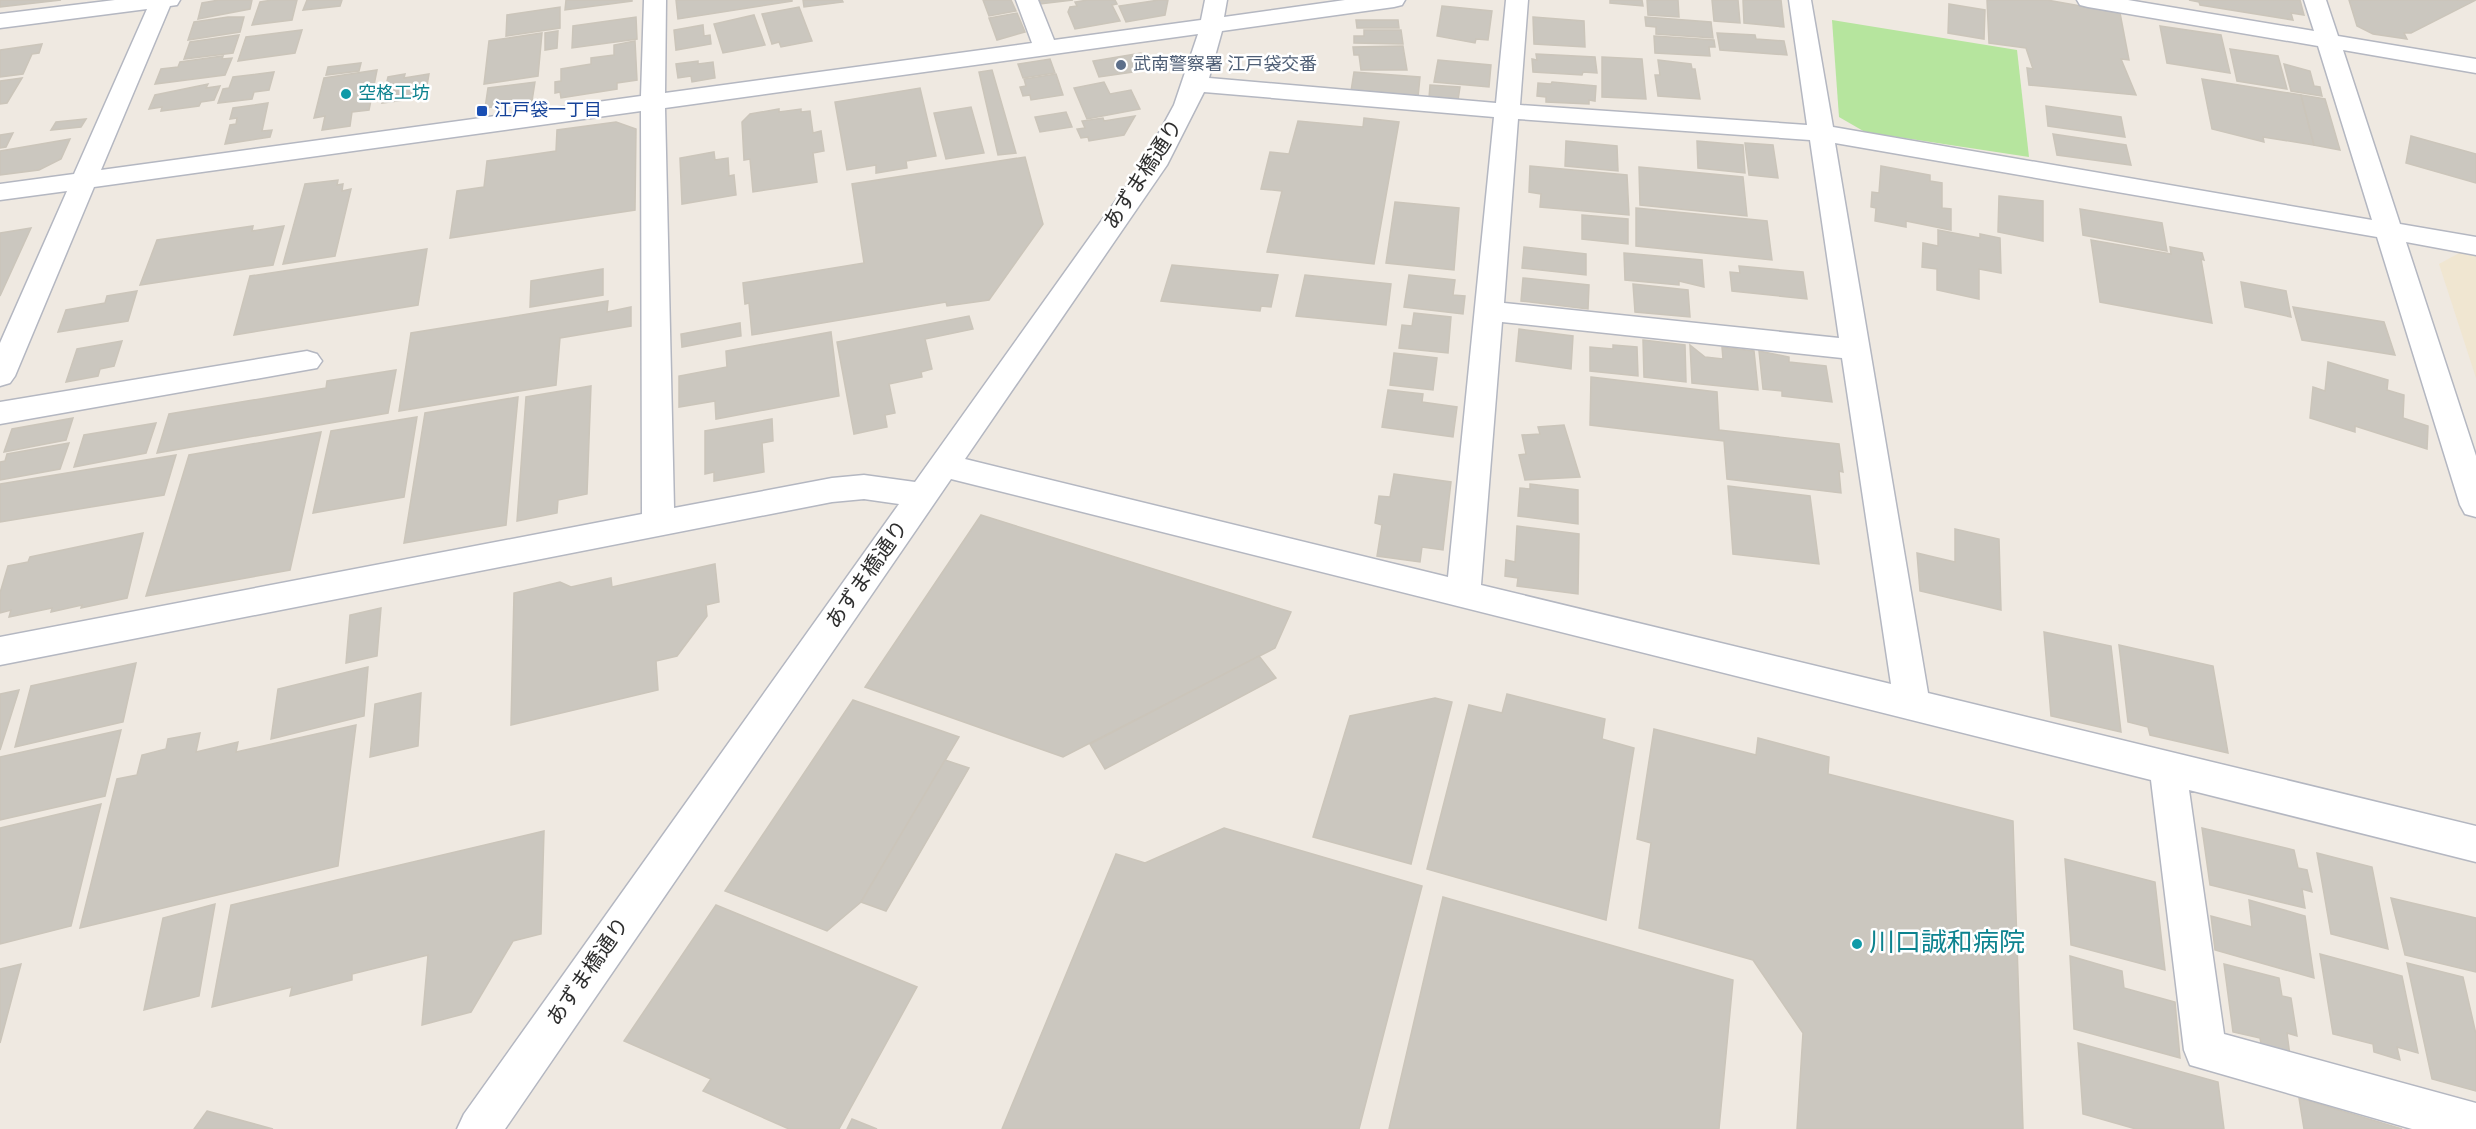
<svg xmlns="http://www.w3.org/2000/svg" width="2476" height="1129" viewBox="0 0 2476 1129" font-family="Overpass,'Noto Sans JP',sans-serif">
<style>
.education{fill:#f0e6d1}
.green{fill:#b6e59e}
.building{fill:#cbc7bf;stroke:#cbc5ba;stroke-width:1.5}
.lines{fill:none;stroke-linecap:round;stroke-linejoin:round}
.minor-casing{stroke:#b4b7c1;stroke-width:3}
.minor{fill:#fff;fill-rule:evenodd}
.service-dot{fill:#5c6f8a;stroke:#fff;stroke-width:2}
.culture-dot{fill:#0f9aa8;stroke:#fff;stroke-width:2}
.transit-dot{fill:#1a4fb4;stroke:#fff;stroke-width:2}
.labels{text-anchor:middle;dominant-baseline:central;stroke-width:5;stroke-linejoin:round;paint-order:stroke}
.far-service-label{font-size:18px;fill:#4e5e75;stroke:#fff;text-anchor:start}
.far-culture-label{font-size:18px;fill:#0d838f;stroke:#fff;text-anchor:start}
.far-transit-label{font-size:18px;fill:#164399;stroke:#fff;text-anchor:start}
.street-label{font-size:21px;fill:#2e2e2e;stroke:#fff}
.near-culture-label{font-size:26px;fill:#0d838f;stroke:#fff;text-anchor:start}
</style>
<rect width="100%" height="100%" fill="#efe9e1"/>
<polygon class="education" points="2461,252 2476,255 2476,378 2439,264"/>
<polygon class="green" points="1832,20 2017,50 2029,157 1865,132 1839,117"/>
<g class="building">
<polygon points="0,0 61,0 0,7"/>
<polygon points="219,0 252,0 250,9 198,19 202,3"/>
<polygon points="272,0 297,0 292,20 252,25 260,2"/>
<polygon points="307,0 342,0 340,6 303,10"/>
<polygon points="566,0 632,0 632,1 565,10"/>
<polygon points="676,0 792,0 792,1 678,19"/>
<polygon points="803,0 842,0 843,2 804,7"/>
<polygon points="983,0 1011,0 1016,11 989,16"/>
<polygon points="1039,0 1073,0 1040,4"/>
<polygon points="1088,0 1115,0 1117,4 1112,5 1120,21 1075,29 1068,12 1070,7 1077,6 1075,2"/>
<polygon points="1159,0 1168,0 1165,15 1126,22 1119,6"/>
<polygon points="1610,0 1642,0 1643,6 1610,3"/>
<polygon points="1647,0 1678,0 1679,17 1648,15"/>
<polygon points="1712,0 1738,0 1740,23 1714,21"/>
<polygon points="1743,0 1781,0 1784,27 1744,23"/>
<polygon points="1987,0 2047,0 2120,13 2129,60 2121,59 2136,95 2029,85 2027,68 2033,69 2026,48 1989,43"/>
<polygon points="2189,0 2300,0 2304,15 2291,13 2293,20 2200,5 2199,2"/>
<polygon points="2349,0 2476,0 2411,33 2404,33 2407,39 2373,34 2357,26"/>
<polygon points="1949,4 1985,10 1984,39 1948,33"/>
<polygon points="1442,6 1492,11 1488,40 1476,39 1475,43 1437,36"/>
<polygon points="560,7 560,28 506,36 507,15"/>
<polygon points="799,7 812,41 781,47 779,42 772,44 762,14"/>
<polygon points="1017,13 1025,32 997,40 989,18"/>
<polygon points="754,15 765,45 723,53 714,24"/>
<polygon points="228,17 244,17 240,32 188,40 194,22"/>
<polygon points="636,17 637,39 572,48 573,26"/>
<polygon points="1533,17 1584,21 1585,47 1534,44"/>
<polygon points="1645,17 1711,22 1713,38 1656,34 1656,27 1646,26"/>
<polygon points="1356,20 1398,20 1399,28 1357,28"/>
<polygon points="703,25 704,36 710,35 711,44 676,50 674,30"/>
<polygon points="2160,26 2221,35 2230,73 2167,63"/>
<polygon points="302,30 295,53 238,61 246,37"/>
<polygon points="1364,30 1401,30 1403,44 1354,43 1354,36 1364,36"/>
<polygon points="558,31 557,48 545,50 545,33"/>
<polygon points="542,33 538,76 484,84 489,41"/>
<polygon points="1717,33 1755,35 1756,39 1784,41 1787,55 1720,50"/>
<polygon points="239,35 233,53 184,59 190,42"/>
<polygon points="1654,36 1714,40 1715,47 1709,47 1710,56 1655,53"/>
<polygon points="635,41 637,80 617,83 617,89 561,98 560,92 555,93 555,82 561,81 561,69 591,64 591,58 614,55 614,45"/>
<polygon points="42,44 39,53 32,54 23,74 0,77 0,50"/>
<polygon points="1403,46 1407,70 1361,70 1359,55 1354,55 1353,47"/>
<polygon points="2230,49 2278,56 2287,89 2237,81"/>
<polygon points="1141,53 1148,70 1099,77 1093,61"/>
<polygon points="1536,54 1595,57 1597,73 1583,72 1582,75 1533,72 1532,59 1537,60"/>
<polygon points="223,56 222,59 232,58 225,75 155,84 161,69 178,67 180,62"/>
<polygon points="1602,57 1642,59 1646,99 1602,97"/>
<polygon points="1050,59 1055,73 1023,78 1018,64"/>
<polygon points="1438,60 1491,65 1489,87 1434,82"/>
<polygon points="1658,60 1691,64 1692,69 1695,69 1700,99 1658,96 1655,75 1660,75"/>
<polygon points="698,61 698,64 713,62 715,78 692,82 691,76 678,78 676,64"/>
<polygon points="361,63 359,71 326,75 328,67"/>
<polygon points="2284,64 2310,71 2314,86 2320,87 2322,96 2291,91"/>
<polygon points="377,70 369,110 352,112 350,126 322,130 325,116 314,118 324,78"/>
<polygon points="992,70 1016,153 998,155 979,72"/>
<polygon points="274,72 269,90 254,92 252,99 218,103 223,89 229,88 233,77"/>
<polygon points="1354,72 1420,77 1418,97 1351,91"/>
<polygon points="405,74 404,78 429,74 425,97 382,103 388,77"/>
<polygon points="1056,74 1063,95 1031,100 1030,95 1023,96 1020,87 1026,86 1024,79"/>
<polygon points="22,78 7,103 0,104 0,81"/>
<polygon points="2202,79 2301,95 2314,145 2263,137 2264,142 2212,129"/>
<polygon points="535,82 532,101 485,108 488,88"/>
<polygon points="1104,82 1110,94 1131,90 1140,109 1087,119 1074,88"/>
<polygon points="1552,82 1596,86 1595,101 1589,100 1589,104 1546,102 1546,97 1537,96 1538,83 1551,84"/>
<polygon points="208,84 206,88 220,86 214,100 201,102 199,106 161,111 162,107 149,109 155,95"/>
<polygon points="1430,85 1460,87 1458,100 1429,98"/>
<polygon points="920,88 936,156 906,161 907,168 876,173 876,165 847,170 835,102"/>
<polygon points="2301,95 2325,99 2340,150 2314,145"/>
<polygon points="268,103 262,131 272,130 270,137 225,144 230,125 236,124 237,118 230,119 233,108"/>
<polygon points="2046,106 2121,117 2125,137 2048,126"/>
<polygon points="971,107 984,153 946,159 934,113"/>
<polygon points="779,109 779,112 801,109 801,112 810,111 813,133 821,131 824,151 813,153 817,182 753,192 750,159 744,160 742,122 750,114"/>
<polygon points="1066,112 1072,127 1040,132 1035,117"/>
<polygon points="1135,116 1124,135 1089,141 1088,137 1081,138 1077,129 1085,128 1082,121 1103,118 1104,121"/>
<polygon points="1364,118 1399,122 1374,264 1267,252 1282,191 1261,189 1270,152 1289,154 1298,121 1363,127"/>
<polygon points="86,119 81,127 51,130 56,122"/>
<polygon points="616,122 636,129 635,210 450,238 457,191 484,187 487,161 556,151 557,130"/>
<polygon points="13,133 6,147 0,148 0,135"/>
<polygon points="2053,134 2126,145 2131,165 2057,155"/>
<polygon points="2411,136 2476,154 2476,183 2406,163"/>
<polygon points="70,139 61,159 39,170 0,175 0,151"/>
<polygon points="1566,141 1617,146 1618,171 1565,166"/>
<polygon points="1697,141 1743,145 1745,173 1698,168"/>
<polygon points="1745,143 1773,145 1778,178 1749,175"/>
<polygon points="714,152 715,160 728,158 729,176 734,175 736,195 682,204 680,158"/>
<polygon points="1025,157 1043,224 989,300 947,306 946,302 752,335 749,303 745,304 743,283 864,263 852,184"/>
<polygon points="1530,166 1627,175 1629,215 1540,207 1541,194 1529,192"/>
<polygon points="1881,166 1930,175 1930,181 1942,183 1942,208 1951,209 1951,230 1906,221 1906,227 1875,221 1876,208 1871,207 1872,192 1879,193"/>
<polygon points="1639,167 1743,177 1747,216 1640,205"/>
<polygon points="338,180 337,185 343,184 342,191 351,189 335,256 283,264 305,184"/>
<polygon points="1999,196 2043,201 2043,241 1998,232"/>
<polygon points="1395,202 1459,208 1454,270 1386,263"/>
<polygon points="1636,208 1767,221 1772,260 1636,246"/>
<polygon points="2080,209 2162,223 2167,251 2083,235"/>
<polygon points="1582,215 1628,219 1628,244 1582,239"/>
<polygon points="253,226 252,231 284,226 273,265 140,285 157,240"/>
<polygon points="31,228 0,296 0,233"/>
<polygon points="1938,230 1980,238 1980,234 2000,238 2001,273 1979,269 1979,299 1937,290 1937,269 1922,267 1923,243 1938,246"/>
<polygon points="2091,240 2171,254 2170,247 2202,253 2204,260 2201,259 2212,323 2100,302"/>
<polygon points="1524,247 1586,254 1586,275 1522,268"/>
<polygon points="427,249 418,305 234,335 250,276"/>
<polygon points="1624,253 1702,260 1704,287 1679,281 1679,285 1625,280"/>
<polygon points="1172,265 1278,275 1271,307 1261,306 1260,311 1161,301"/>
<polygon points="1739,266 1803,272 1807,299 1732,291 1730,272 1740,273"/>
<polygon points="603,269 603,295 530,307 531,281"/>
<polygon points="1305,275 1391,284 1386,325 1296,316"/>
<polygon points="1409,275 1455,280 1453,295 1465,296 1463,314 1404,307"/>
<polygon points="1523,278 1589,285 1588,309 1521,301"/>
<polygon points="2241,282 2286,291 2291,317 2245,307"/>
<polygon points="1633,284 1688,290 1690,317 1635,312"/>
<polygon points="137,291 128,321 58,332 66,310 105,303 107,296"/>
<polygon points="608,301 607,312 631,307 631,326 560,338 556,385 399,411 411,333"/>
<polygon points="2293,307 2384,322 2395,355 2302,340"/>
<polygon points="1414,313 1451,317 1448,353 1399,348 1402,325 1412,326"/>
<polygon points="969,316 973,329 925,339 932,369 921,372 922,377 889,384 895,413 885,415 887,427 854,434 837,342"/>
<polygon points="740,323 741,336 682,347 681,334"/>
<polygon points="1519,329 1573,336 1571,369 1516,361"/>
<polygon points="831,332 839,396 716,419 715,401 679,407 679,376 727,367 726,351"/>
<polygon points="1643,340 1685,345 1686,382 1644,377"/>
<polygon points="122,341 114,366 100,369 98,376 66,382 77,349"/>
<polygon points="1613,345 1637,347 1638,376 1590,371 1590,347 1613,349"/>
<polygon points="1690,345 1705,357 1723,359 1722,347 1754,351 1758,390 1692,383"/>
<polygon points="1759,351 1789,357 1789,362 1826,366 1832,402 1782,396 1782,391 1763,389"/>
<polygon points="1394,353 1437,358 1433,390 1390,385"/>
<polygon points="2328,362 2388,380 2387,390 2404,395 2403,418 2428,426 2427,449 2355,426 2355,432 2310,418 2313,387 2325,391"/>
<polygon points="396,370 388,413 157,453 169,414 326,388 327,381"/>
<polygon points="1591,377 1717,392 1719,430 1839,444 1843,472 1839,471 1841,493 1727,479 1724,441 1590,425"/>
<polygon points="591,386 587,494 558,500 557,513 517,521 526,397"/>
<polygon points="1388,390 1423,394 1422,402 1457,407 1453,437 1382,427"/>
<polygon points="518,397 506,525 404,543 425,413"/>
<polygon points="417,417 404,497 313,513 331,431"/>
<polygon points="73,418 66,440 4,452 12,429"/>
<polygon points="772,419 773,441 762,443 764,472 714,481 714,472 705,474 705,431"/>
<polygon points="156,423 146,453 74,467 84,435"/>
<polygon points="1564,425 1580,477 1525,480 1519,455 1526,454 1522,435 1540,434 1538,427"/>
<polygon points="321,432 290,570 146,596 189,455"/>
<polygon points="69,443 60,469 0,480 0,462 5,461 7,454"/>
<polygon points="176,455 164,495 0,522 0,484"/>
<polygon points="1394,474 1451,482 1443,550 1422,547 1420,562 1377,556 1382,525 1375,523 1379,496 1390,497"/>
<polygon points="1530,484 1578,490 1578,524 1518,516 1520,488 1530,489"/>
<polygon points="1728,486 1810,496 1819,564 1733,554"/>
<polygon points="981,515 1291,612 1275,648 1063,757 865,687"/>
<polygon points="1517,526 1579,534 1578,594 1517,586 1518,578 1505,576 1506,560 1515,562"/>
<polygon points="1955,529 1999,539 2001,610 1920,591 1917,553 1955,562"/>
<polygon points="143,533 127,598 81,608 82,605 51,612 52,608 9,617 11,610 0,613 0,593 8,566 28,562 30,557"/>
<polygon points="715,564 719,602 706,605 707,616 677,656 656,661 658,690 511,725 514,593 560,582 571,587 611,578 612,587"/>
<polygon points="381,608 377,656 346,663 350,615"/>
<polygon points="2044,632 2111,646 2121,732 2051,716"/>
<polygon points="2119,645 2213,666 2228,753 2150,735 2148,727 2128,722"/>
<polygon points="1259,656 1276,678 1105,769 1090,744"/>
<polygon points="136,663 123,722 15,747 31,686"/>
<polygon points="368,667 364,716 271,739 278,689"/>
<polygon points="19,690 0,750 0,694"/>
<polygon points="421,693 418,746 370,757 375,704"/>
<polygon points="1507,694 1605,719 1602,739 1634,748 1606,920 1427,869 1469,705 1502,713"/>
<polygon points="1435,698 1452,702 1411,864 1313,837 1350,716"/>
<polygon points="853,700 959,737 861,902 827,931 725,891"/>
<polygon points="356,725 338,866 80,928 117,779 137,775 142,755 166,749 168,739 200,733 196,752 238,742 236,752"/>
<polygon points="1654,729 1756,755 1758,738 1829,757 1828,774 2013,821 2023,1129 1797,1129 1803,1033 1753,960 1639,928 1651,843 1637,839"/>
<polygon points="121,730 105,796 0,820 0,757"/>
<polygon points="945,760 969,768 886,911 861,902"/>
<polygon points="101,804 71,926 0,944 0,828"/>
<polygon points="1224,828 1422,886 1359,1129 1002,1129 1116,854 1145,863"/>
<polygon points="2202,828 2294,850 2298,868 2307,870 2312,892 2302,889 2305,908 2210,885"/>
<polygon points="544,831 541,934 513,941 471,1012 422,1025 428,955 352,974 352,980 290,996 292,987 212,1007 231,905"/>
<polygon points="2317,853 2372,867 2388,949 2331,934"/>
<polygon points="2065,859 2155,882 2165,970 2071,945"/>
<polygon points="1443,897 1733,980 1719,1129 1389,1129"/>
<polygon points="2391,898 2476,918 2476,972 2405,955"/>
<polygon points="2249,900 2305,916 2314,978 2215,950 2211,916 2252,927"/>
<polygon points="215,904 199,996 144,1010 163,918"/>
<polygon points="716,905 917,987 839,1129 789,1129 703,1091 711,1079 624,1041"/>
<polygon points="2320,954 2402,976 2418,1053 2397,1047 2400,1060 2374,1052 2373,1044 2333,1034"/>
<polygon points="2070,956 2122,971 2124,988 2175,1002 2180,1058 2074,1029"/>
<polygon points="2407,963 2463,977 2476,1034 2476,1091 2432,1079"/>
<polygon points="21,964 0,1043 0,969"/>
<polygon points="2224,964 2279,978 2282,996 2291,998 2297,1036 2287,1033 2290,1056 2262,1049 2260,1038 2233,1032"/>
<polygon points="2078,1043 2218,1082 2224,1129 2136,1129 2083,1114"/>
<polygon points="2299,1098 2402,1129 2304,1129"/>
<polygon points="207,1111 273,1129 194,1129"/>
<polygon points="852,1119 877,1129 847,1129"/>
</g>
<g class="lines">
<g class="minor-casing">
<g id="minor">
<path d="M115 0H180L177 5 170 6 101 170 641 96 644 0H666L665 93 1032 43 1016 0H1038L1054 40 1201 20 1205 0H1227L1224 17 1345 0H1405L1402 5 1394 7 1222 31 1209 78 1496 103 1506 0H1528L1520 105 1807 125 1789 0H1811L1833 127 2372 220 2318 46 2088 7 2080 5 2077 0H2128L2314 31 2304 0H2326L2338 36 2476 59V73L2343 50 2400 224 2476 237V255L2406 242 2476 456V517L2465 514 2460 505 2377 237 1835 143 1928 693 2476 826V862L2189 790 2224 1034 2476 1103V1129H2412L2190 1065 2184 1050 2151 780 951 479 505 1129H457L464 1114 899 504 864 499 832 502 0 665V637L642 514 641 111 94 187 15 376 10 383 0 386V343L67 191 0 200V184L74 174 147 9 0 28V14ZM1198 34 1174 105 1142 164 915 482 864 475 832 478 674 508 665 108ZM1204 92 1494 117 1448 577 965 459 1167 165ZM1518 119 1810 140 1839 338 1504 303ZM1502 322 1842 358 1891 684 1481 585Z"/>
<polygon points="307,351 317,354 322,361 317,368 0,424 0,402"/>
</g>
</g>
<use href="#minor" class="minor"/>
</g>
<circle class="service-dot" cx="1121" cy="65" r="6"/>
<g class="culture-dot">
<circle cx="346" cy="94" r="6"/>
<circle cx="1857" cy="944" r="6"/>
</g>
<rect class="transit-dot" x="476" y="105" width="12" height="12" rx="3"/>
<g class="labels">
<g class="far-service-label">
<text x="1133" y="65">武南警察署 江戸袋交番</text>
</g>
<g class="far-culture-label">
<text x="358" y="94">空格工坊</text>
</g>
<g class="far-transit-label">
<text x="494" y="111">江戸袋一丁目</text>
</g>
<g class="street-label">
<text transform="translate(1144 175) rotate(-57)">あずま橋通り</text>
<text transform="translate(868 575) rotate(-55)">あずま橋通り</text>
<text transform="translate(589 972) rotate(-55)">あずま橋通り</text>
</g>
<g class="near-culture-label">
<text x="1869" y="944">川口誠和病院</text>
</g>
</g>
</svg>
